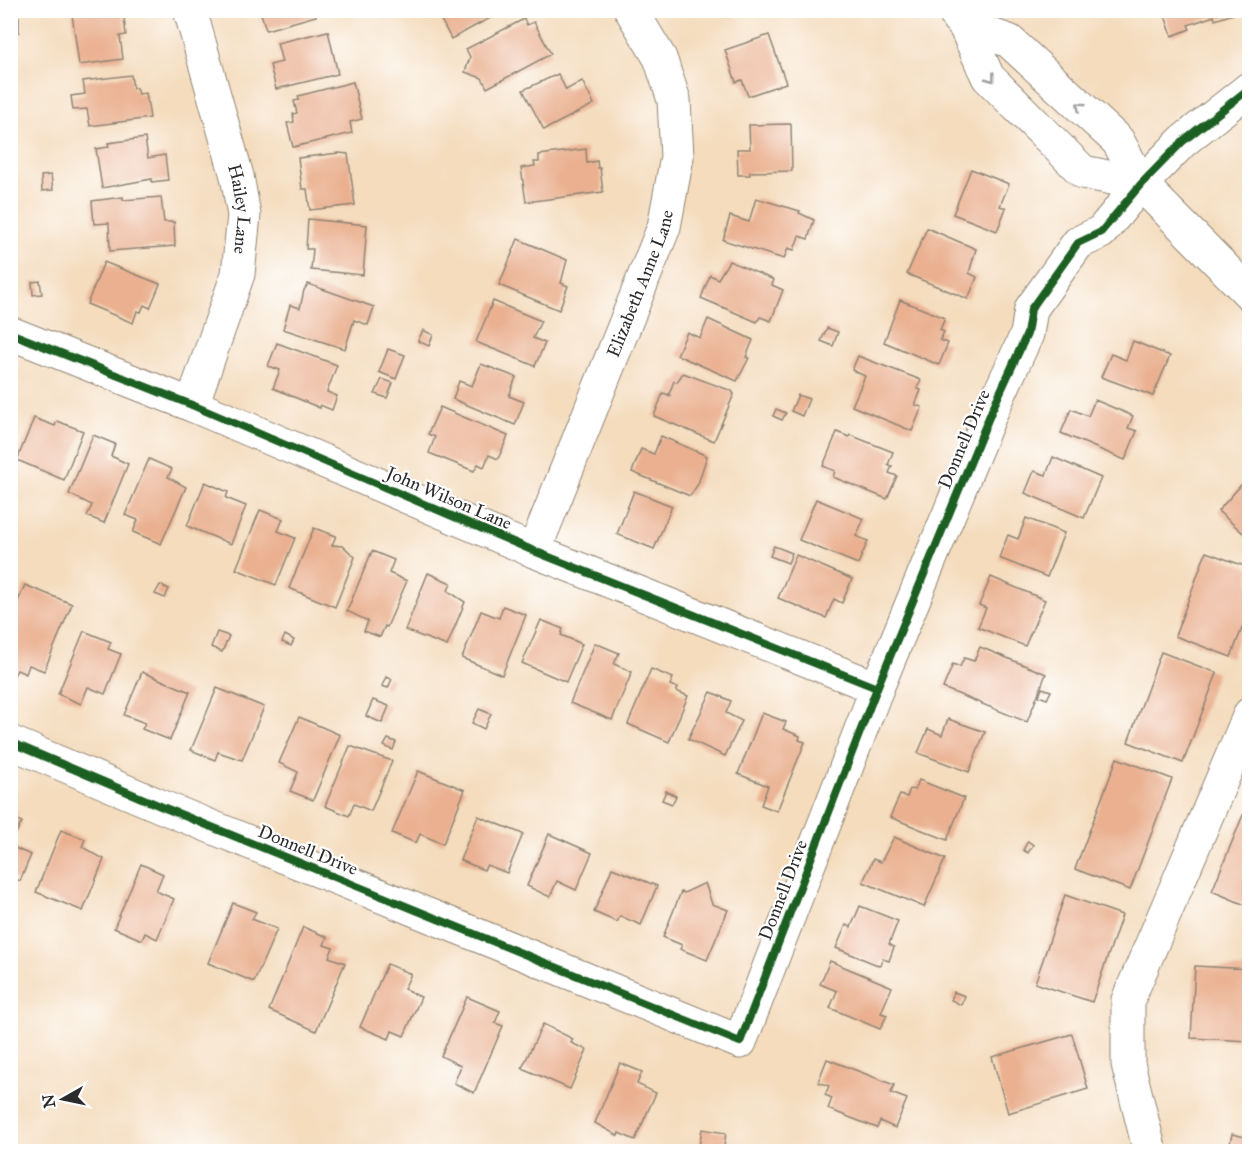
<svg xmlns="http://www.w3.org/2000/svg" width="1260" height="1162" viewBox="0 0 1260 1162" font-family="'IM FELL Great Primer',serif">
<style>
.building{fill:#eab090}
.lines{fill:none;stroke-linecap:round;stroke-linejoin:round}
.minor-casing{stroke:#908474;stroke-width:35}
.minor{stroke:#fff;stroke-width:33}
.cycleway-casing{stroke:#fff;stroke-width:11}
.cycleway{stroke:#1b5e20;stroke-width:8}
.oneway{stroke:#a0a0a0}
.labels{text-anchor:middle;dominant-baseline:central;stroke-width:4.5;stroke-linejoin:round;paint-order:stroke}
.street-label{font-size:18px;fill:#2b2b2b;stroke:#fff}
</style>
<rect width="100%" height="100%" fill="#fff"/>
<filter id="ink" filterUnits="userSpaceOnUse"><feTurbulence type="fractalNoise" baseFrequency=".0167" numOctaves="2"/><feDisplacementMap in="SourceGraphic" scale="12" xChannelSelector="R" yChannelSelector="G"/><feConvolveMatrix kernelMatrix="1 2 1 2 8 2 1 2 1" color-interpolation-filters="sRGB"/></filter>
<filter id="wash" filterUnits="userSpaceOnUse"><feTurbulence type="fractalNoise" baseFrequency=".008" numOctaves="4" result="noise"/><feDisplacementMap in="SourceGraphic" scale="24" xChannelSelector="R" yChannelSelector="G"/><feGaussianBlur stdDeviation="1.35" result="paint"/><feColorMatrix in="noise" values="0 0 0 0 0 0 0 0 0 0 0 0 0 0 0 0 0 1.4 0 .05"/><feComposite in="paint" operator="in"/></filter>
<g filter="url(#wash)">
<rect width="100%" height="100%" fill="#f4dcbd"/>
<g id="blocks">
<g class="building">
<polygon points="95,10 123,10 126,35 120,36 123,59 79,65 72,14"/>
<polygon points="260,10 315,10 316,16 266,30"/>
<polygon points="436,10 505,10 451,39"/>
<polygon points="719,10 738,10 728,17"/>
<polygon points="1085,10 1103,10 1100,17"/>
<polygon points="1163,10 1231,10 1233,14 1215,20 1214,16 1188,25 1190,29 1172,36"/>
<rect x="10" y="17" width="9" height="15"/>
<polygon points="524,19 527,25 534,22 551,54 487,88 482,78 465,72 470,57 466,49"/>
<polygon points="328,31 338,74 276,89 270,65 282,62 277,43"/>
<polygon points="769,35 786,83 748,96 742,80 736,82 725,50"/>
<polygon points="558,74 566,90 582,81 594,104 544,130 523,90"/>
<polygon points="131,75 133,88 137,88 138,94 146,93 150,118 90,126 87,109 73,110 71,96 85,94 83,81"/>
<polygon points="353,82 362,119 350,122 352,133 293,147 287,123 294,122 293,114 297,113 294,101 299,100 298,96"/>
<polygon points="791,124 792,171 750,172 750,175 738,175 737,149 750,149 749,125"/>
<polygon points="145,138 148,158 165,155 168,180 152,182 152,179 102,188 96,149 109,147 108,143"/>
<polygon points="586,149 587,163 597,161 598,168 600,168 603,192 526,202 521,168 535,166 534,162 539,162 539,155"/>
<polygon points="339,153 348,154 355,205 310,210 307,189 302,189 298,158"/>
<polygon points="971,169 1009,184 1000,206 1006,208 997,231 953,214"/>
<polygon points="51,175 53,190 42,191 41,176"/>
<polygon points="123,197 123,200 161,197 164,222 174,222 175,246 110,251 109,223 94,224 92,201"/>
<polygon points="756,198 800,211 799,213 814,220 808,239 799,236 794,250 788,248 784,259 723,240 730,216 749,222"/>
<polygon points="308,219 367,225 363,275 311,270 313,249 306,249"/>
<polygon points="927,228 976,249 969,273 977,277 968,299 907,274"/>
<polygon points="518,239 567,260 561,283 568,286 559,310 499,285"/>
<polygon points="729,261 774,280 772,285 783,290 771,321 760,317 757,322 701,298 710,275 718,279"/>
<polygon points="104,262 160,284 150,308 144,305 141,312 137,311 133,323 87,304"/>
<polygon points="40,281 42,294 33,295 32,282"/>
<polygon points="308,284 374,307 368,325 354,320 345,349 283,329 290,305 300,308 304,290"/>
<polygon points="900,300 945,318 940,330 944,332 940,340 948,343 939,365 884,342"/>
<polygon points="493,301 541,321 533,338 545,343 535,366 476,342"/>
<polygon points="708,319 753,340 746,357 749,358 737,381 677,355 687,332 700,338"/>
<polygon points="827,328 838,332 833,346 821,341"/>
<polygon points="423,330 433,335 429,346 418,341"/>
<polygon points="1133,341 1170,356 1153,396 1101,377 1111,354 1126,360"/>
<polygon points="277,343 337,365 327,392 337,396 332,410 320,405 320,408 273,388 280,370 268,366"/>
<polygon points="388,349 405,355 396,379 379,372"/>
<polygon points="858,356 921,380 917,388 921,390 915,405 922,407 912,431 852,406 865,376 852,370"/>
<polygon points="481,364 516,377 509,396 524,402 515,425 453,399 459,381 472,386"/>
<polygon points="683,373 732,391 734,394 714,441 654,416 663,393 671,396 669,394 674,381 677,382"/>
<polygon points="382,379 393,383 387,398 375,394"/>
<polygon points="798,395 809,399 802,416 791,411"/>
<polygon points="1095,400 1133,416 1128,428 1137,431 1125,460 1061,433 1071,409 1088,416"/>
<polygon points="440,407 508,436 498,459 489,455 484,467 478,464 474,471 429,453 435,437 428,434"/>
<polygon points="776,409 786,413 782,420 773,416"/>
<polygon points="34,418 55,426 57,421 83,431 64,480 17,460"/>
<polygon points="837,432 849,437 850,435 893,452 888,465 892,466 889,473 897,476 887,499 833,477 835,471 823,466"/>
<polygon points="93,435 115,444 111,456 128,464 104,523 87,516 92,505 69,494"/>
<polygon points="661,436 707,456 698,484 690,496 632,472 641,449 654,454"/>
<polygon points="1053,457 1101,478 1084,518 1025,493 1034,471 1046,475"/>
<polygon points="149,459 172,469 168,477 186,487 161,544 133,532 138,520 125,515"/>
<polygon points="1250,475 1250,539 1218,511"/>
<polygon points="205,482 228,492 226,498 246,506 231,544 187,526"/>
<polygon points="634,491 672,506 654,549 617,534"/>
<polygon points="816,499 864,519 856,536 868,541 858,564 799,540"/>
<polygon points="260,510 283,519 278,531 295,538 276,585 236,569"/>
<polygon points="1026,518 1064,533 1047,577 999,558 1008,535 1018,539"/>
<polygon points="314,528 336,536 332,545 343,546 355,557 335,607 289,588"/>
<polygon points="774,546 792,553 788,563 770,556"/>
<polygon points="372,551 394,560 389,573 407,581 387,627 385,626 380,637 364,631 368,621 347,611"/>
<polygon points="1206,552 1250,568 1250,607 1231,657 1175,636"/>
<polygon points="796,555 852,579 842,603 834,599 826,618 778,598"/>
<polygon points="428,573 451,583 448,591 465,602 447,646 405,630"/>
<polygon points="991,577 1045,600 1025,646 978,627 986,608 979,605"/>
<polygon points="25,585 72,604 44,671 29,665 26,674 17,670 13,677 10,676 10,619"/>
<polygon points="160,585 169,589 165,598 155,594"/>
<polygon points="503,606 526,615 502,675 462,658 481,611 499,618"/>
<polygon points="541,620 563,629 561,635 582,644 566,682 522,663"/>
<polygon points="84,631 111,642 108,649 121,654 105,694 88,687 81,704 58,694"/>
<polygon points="217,632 229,636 222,652 211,647"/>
<polygon points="285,635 294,640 291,646 282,642"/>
<polygon points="595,643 619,653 614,664 632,672 612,720 570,703"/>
<polygon points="980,647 1046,674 1027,722 943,688 953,664 960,667 964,658 974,661"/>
<polygon points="1161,652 1217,673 1183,763 1128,742"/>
<polygon points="651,669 673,678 670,685 678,688 676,691 688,696 669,742 628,724"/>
<polygon points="142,672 190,692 170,740 142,729 145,723 124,715"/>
<polygon points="386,677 392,679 388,688 382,686"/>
<polygon points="217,688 264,707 242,760 218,752 215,760 191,750"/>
<polygon points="1042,688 1051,691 1047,699 1039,696"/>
<polygon points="711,692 731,701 726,713 742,721 725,756 688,739"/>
<polygon points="373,700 389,706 382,723 366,716"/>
<polygon points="479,709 491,714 484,729 472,723"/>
<polygon points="762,713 786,722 783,729 800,736 799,740 805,742 777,811 761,805 768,786 738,774"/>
<polygon points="299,717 340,735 313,800 290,791 298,772 279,763"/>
<polygon points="948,719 985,732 969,772 918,753 928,729 942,735"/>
<polygon points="388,739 396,742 393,750 384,746"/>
<polygon points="350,746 392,761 371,811 354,804 349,816 325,806"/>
<polygon points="1117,758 1172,779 1130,890 1075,869"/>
<polygon points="418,771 465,790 443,844 420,834 416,843 392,833"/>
<polygon points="919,780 964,798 947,840 890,817 900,795 907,797 910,789 915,790"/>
<polygon points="666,791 676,796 672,804 662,800"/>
<polygon points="10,808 18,811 15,819 22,822 10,844"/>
<polygon points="1243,815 1250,817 1250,907 1212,891"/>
<polygon points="478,816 523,834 507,873 487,865 484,870 460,860"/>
<polygon points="61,830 85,839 82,847 104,859 83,911 36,892"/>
<polygon points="549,834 592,853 576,890 557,881 550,897 527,886"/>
<polygon points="894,837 945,859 924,907 863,882 873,859 881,862"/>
<polygon points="1028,841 1033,845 1028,853 1023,850"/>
<polygon points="10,846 31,855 20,881 10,877"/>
<polygon points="141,864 163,874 156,891 174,899 157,939 145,933 142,940 114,928"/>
<polygon points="612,868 657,886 641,925 620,916 617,922 594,912"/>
<polygon points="705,883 712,904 728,910 707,960 680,949 682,945 663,937 681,892 684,893"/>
<polygon points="1065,895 1122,915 1092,1002 1035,983"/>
<polygon points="233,903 256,912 252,919 277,929 254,982 208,963"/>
<polygon points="860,906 898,921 889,944 894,947 889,961 883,959 880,966 836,948 846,925 851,927"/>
<polygon points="303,927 327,937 324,945 333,948 329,957 345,963 316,1031 269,1010"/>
<polygon points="830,961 892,987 881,1013 887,1015 880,1029 830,1008 837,991 820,984"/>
<polygon points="387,964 411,974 404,989 421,997 404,1036 392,1031 389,1039 360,1027"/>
<polygon points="1195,966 1250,969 1250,1041 1191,1038"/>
<polygon points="954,992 965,996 961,1005 951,1000"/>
<polygon points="467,997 500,1011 495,1023 503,1026 474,1093 454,1083 461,1066 441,1056"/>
<polygon points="543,1024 573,1039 571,1043 587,1050 570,1089 522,1068"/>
<polygon points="1072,1034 1088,1089 1008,1113 992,1057"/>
<polygon points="827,1059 894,1085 891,1093 907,1099 895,1128 880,1121 877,1128 828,1109 832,1098 825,1095 829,1086 818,1082"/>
<polygon points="620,1063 642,1072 637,1084 656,1093 635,1140 619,1133 618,1136 595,1123"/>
<polygon points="702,1129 726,1133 724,1146 740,1152 698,1152"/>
<polygon points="1232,1134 1250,1138 1250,1152 1228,1152"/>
</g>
</g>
</g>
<g filter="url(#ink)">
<use href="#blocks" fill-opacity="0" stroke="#908474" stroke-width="1.5"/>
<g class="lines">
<g class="minor-casing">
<g id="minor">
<path id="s1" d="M190 10 237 176 244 215 238 274 192 405"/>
<polyline points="957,17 965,26 988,77 1083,172 1141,184"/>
<polyline points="965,26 1009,41 1118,141 1141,184 1250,294"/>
<polyline points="10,333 192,405 534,551 877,688"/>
<path id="s2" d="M534 551 664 227 677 157 674 100 660 58 631 10"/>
<polyline points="10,742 165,808 740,1042 877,688 992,410 1027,334 1031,309 1078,243 1101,232 1141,184 1183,141 1250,88"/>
<polyline points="1150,1152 1128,1064 1128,1000 1250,714"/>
</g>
</g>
<use href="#minor" class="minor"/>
<g class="cycleway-casing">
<g id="cycleway">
<polyline points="10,333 192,405 534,551 877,688"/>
<polyline points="10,742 165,808 740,1042 877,688 992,410 1027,334 1031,309 1078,243 1101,232 1141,184 1183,141 1250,88"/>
</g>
</g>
<use href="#cycleway" class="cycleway"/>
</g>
<defs><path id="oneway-chevron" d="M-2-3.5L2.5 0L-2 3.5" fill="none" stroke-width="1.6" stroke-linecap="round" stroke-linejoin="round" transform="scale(1.5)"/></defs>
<g class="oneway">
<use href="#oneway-chevron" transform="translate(991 78) rotate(53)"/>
<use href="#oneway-chevron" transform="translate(1080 106) rotate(-137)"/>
</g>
</g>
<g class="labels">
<g class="street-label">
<text stroke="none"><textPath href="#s1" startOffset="206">Hailey Lane</textPath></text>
<text stroke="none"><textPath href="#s2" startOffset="288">Elizabeth Anne Lane</textPath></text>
<text transform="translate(964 439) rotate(-67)">Donnell Drive</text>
<text transform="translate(449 498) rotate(23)">John Wilson Lane</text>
<text transform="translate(308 850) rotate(22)">Donnell Drive</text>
<text transform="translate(783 890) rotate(-69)">Donnell Drive</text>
</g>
</g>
<rect width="1260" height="1162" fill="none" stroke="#fff" stroke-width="36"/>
<g transform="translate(63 1099) rotate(261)" stroke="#ffffff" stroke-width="4.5" paint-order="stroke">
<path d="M0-4.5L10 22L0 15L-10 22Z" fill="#2b2b2b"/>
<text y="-9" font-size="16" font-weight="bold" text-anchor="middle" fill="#2b2b2b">N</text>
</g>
</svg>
